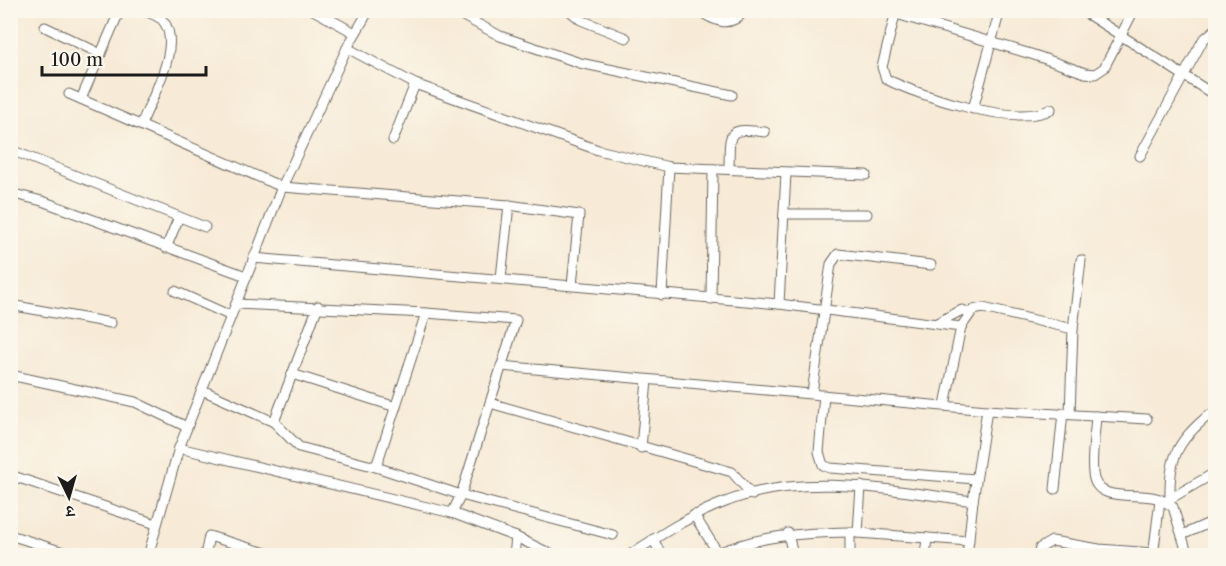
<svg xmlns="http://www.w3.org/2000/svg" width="1226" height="566" viewBox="0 0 1226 566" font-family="'Libre Caslon Text','Noto Serif Devanagari',serif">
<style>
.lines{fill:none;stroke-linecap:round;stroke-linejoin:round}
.street-casing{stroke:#69645d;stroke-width:11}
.street{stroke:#fff;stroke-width:9}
</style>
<rect width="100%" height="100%" fill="#fbf7ec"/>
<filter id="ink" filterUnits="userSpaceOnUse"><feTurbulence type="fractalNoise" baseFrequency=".0167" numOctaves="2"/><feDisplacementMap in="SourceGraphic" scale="12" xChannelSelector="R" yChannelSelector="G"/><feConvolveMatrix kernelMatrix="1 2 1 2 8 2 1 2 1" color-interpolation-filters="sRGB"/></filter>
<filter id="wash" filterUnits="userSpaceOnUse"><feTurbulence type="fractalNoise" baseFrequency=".008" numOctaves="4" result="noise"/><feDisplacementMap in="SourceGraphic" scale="24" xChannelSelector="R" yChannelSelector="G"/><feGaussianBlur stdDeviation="1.35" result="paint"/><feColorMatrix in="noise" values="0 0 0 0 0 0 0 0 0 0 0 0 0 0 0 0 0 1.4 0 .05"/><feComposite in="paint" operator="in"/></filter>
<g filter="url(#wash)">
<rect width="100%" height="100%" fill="#f7ead6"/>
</g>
<g filter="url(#ink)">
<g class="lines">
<g class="street-casing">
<g id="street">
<polyline points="313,10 355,33"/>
<polyline points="452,10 500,36 580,63 732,95"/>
<polyline points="569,10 581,20 626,38"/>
<path d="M697 10C716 21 729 30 745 10"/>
<polyline points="883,10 1034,55 1085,73 1095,74 1104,68 1134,10"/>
<polyline points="1081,10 1216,96"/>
<path d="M896 11 882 67 886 79C919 96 1018 128 1051 109"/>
<polyline points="45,27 101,54"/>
<polyline points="347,48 415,84 598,150 669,167 866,175"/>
<polyline points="69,94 282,187 509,205 579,215 572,285"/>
<polyline points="81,99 120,10"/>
<polyline points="973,109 1000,10"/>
<path d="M141 125C151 99 182 47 164 22 160 16 150 14 144 10"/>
<polyline points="393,140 415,84"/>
<polyline points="11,150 205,227"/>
<polyline points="1140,156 1203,40 1216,29"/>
<path d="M729 169C730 132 725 127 765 132"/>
<polyline points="10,193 42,201 246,276"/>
<polyline points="784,214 867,214"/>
<polyline points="166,248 179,217"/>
<polyline points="253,258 779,304 961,327"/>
<polyline points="501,278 509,205"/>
<polyline points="175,291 231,316"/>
<polyline points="662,295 669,167"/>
<polyline points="711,299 713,169"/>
<polyline points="236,304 426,313 516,320 461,495 452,513"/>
<polyline points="779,304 786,173"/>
<polyline points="10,305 111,323"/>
<polyline points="937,323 962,310 970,313"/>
<polyline points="501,366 987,410 1147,419"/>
<polyline points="292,374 396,407"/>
<polyline points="10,375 135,402 187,427"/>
<polyline points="202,390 274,422 299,447 376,467 461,495 613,535"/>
<polyline points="812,393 831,264 838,254 931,265"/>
<polyline points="824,395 819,452 823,465 830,468 976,479"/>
<polyline points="490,403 732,472 752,495"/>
<polyline points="945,405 961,327 973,310 983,308 1073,329"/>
<polyline points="1070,414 1073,329 1081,260"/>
<path d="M1096 416C1095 435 1091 455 1093 473 1095 504 1136 492 1156 498 1162 499 1168 504 1173 507L1188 556"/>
<polyline points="274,422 318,306"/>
<polyline points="179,448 452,513 516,537 555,556"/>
<polyline points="641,448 647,380"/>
<polyline points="376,467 426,313"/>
<polyline points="10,475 156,524"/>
<polyline points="1055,489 1063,413"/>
<path d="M1170 498C1169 458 1177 441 1209 415"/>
<polyline points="1168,500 1216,472"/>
<polyline points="973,501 987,410"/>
<polyline points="694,515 720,556"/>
<polyline points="788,533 793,556"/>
<polyline points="858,533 969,541"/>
<polyline points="10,535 63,552"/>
<polyline points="1182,535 1216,520"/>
<polyline points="653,539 662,556"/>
<polyline points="148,556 179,448 282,187 347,48 369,10"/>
<polyline points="205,556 209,536 276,556"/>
<polyline points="514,556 516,537"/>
<path d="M628 556C660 535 692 514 728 501 805 471 895 491 973 501L967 556"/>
<path d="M711 556C757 535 801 533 850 532"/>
<polyline points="850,556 850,532 858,533 861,486"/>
<polyline points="925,556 927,538"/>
<polyline points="1038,556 1040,548 1052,541 1099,549 1153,553"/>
<polyline points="1153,556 1160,500"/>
</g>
</g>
<use href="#street" class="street"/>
</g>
</g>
<rect width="1226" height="566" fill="none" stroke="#fbf7ec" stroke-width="36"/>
<g transform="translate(69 497) rotate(175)" stroke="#fbf7ec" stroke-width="4.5" paint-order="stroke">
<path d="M0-4.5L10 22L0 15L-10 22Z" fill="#1c1c1c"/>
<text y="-9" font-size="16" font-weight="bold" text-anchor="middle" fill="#1c1c1c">उ</text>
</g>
<path d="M42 66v9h164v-9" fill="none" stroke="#1c1c1c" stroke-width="3"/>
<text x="51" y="66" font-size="18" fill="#1c1c1c" stroke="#fbf7ec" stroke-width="4.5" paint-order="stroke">100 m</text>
</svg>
